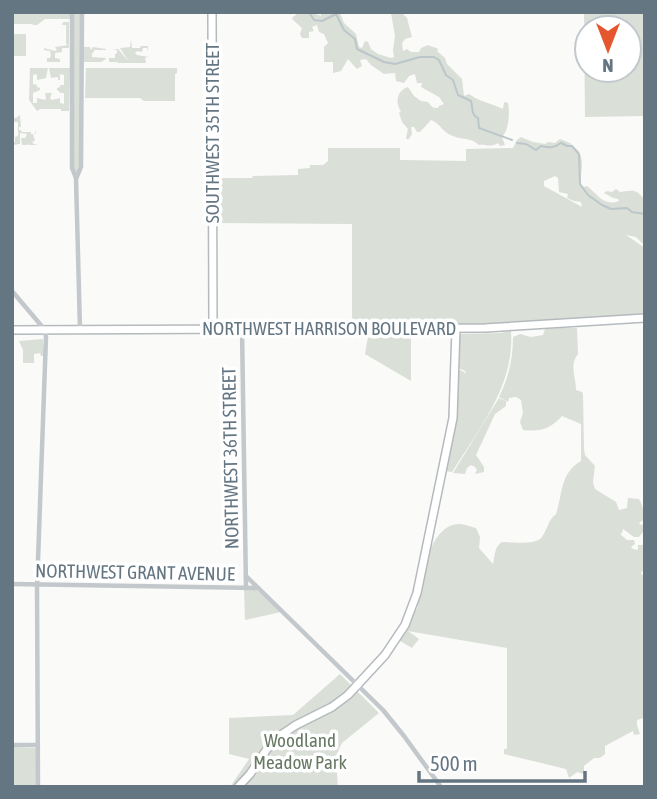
<svg xmlns="http://www.w3.org/2000/svg" width="657" height="799" viewBox="0 0 657 799" font-family="'Asap Condensed',sans-serif">
<style>
.green{fill:#dadfd7;fill-rule:evenodd}
.lines{fill:none;stroke-linecap:round;stroke-linejoin:round}
.stream{stroke:#bbc7cb;stroke-width:2}
.major-casing{stroke:#b5babe;stroke-width:10}
.minor{stroke:#c3c8cc;stroke-width:4.5}
.major{stroke:#fff;stroke-width:7}
.labels{text-anchor:middle;dominant-baseline:central;stroke-width:7;stroke-linejoin:round;paint-order:stroke}
.street-label{font-size:19px;fill:#657683;stroke:#fff}
.park-label{font-size:19px;fill:#687a64;stroke:#fff}
</style>
<rect width="100%" height="100%" fill="#fafaf8"/>
<g class="green">
<polygon points="12,12 70,12 70,19 45,19 37,25 33,25 32,24 12,24"/>
<polygon points="73,12 80,12 80,167 78,173 74,173"/>
<path d="M297 12H311L321 16V12L340 13 344 23 356 34 359 47 362 48 365 41 368 42 371 49 378 54 391 58 394 57 393 50 395 36 391 13 401 12 407 18 412 37 405 39 402 43 403 51 407 49 411 52H419L421 48 428 45C432 47 435 47 438 49L437 51 445 58 447 64 462 79 464 96 469 94C480 102 491 103 503 109L504 102 508 103C510 113 509 130 502 137L505 145 500 146 498 143C491 148 485 144 479 145 470 137 462 140 453 136 443 133 441 124 431 120L420 132H417L414 127H411L412 134 408 140 406 138 408 129 402 122 399 113 401 111C395 103 397 90 408 87L414 96 421 101 428 102C432 106 431 108 438 108L439 106 444 104 439 97 421 87 422 83H417L415 74 409 76 404 83 396 81 395 73 384 74 371 65 366 59 360 60 362 66 357 69 348 59 341 71 333 73V62H324V47L328 43 324 34 319 32 317 25 312 27 314 31 309 32V38H302L300 34 302 28 292 19 293 17 297 14Z"/>
<path d="M584 12H645V116L585 117ZM587 28H629V70H587Z"/>
<polygon points="63,22 69,22 69,48 62,48 62,52 55,53 55,58 60,59 60,62 47,62 47,58 50,58 51,55 50,51 44,50 44,48 55,51 57,50 55,47 68,45 66,44 66,25 62,25"/>
<polygon points="12,34 26,34 26,56 15,56 12,54"/>
<polygon points="131,40 132,48 140,48 141,46 148,46 148,51 147,48 143,48 142,52 137,51 135,53 137,55 148,57 145,58 146,63 117,63 118,62 109,62 109,58 115,58 115,54 117,53 117,50 113,49 118,49 129,62 120,48 130,47"/>
<polygon points="83,47 90,47 91,50 93,47 106,49 106,50 94,50 94,52 92,53 92,57 106,58 106,59 101,62 84,62"/>
<polygon points="30,68 48,68 46,78 37,80 37,74 33,75 33,84 37,85 37,87 40,88 40,90 33,93 33,103 37,103 37,98 45,100 46,98 45,93 52,93 50,98 52,100 60,98 60,103 64,104 64,93 60,93 59,91 57,90 57,88 60,87 60,85 64,85 64,75 60,74 60,80 58,80 58,77 51,78 49,68 70,68 69,111 61,111 61,109 40,109 37,111 29,100"/>
<polygon points="86,68 177,68 177,73 175,74 175,101 144,101 140,98 85,98"/>
<polygon points="20,115 21,127 19,127 19,130 21,130 22,132 31,132 31,134 35,134 35,130 36,133 33,135 35,140 32,143 37,145 29,145 28,143 28,145 22,145 21,138 25,138 27,134 20,133 20,144 12,145 12,142 15,142 15,137 18,136 18,122 12,122 12,118 16,118"/>
<path d="M521 137 533 142 545 144 548 142 555 143 560 139 570 143C573 146 576 149 578 151 586 161 579 175 581 186L584 187 587 186C597 194 604 207 619 201L618 199 613 198 604 193 607 191 612 192 616 189 620 192C630 191 636 188 643 198H645V246L636 237 626 235 645 248V316L491 326 352 328V224L217 223 216 178H252L253 176 298 175V169L310 168V165H323L328 161V148H400V160L466 161V149L513 148 517 140ZM555 176 558 178 559 192 568 194 567 198 574 201 581 202 582 207 544 186V181Z"/>
<path d="M558 328H577L578 354C569 365 576 377 576 390L582 392 583 394 584 449 585 455 595 466 593 482 595 489 616 502 619 510 627 508 628 498 639 499C643 506 644 512 643 520L639 523 641 525 645 524V532L642 533 639 537H634L623 529 622 533 620 534 627 540H634L635 544 631 547 633 549 638 550V545H645V570L641 572 642 575 645 574V713L644 718 637 720V725L640 734 634 735 633 731 605 746V754L600 758H594L584 766V774L577 772 569 778 566 769 504 754V749H507V648L408 631 419 639 412 648 400 641 406 631 403 630 411 613 416 611 418 606 414 604C420 583 429 524 459 524 465 524 471 527 476 528L480 537 479 548 493 564C495 556 494 547 502 542 511 542 536 545 541 538 548 530 547 521 556 514 563 493 560 473 581 461V424L562 416C550 429 541 432 523 430L520 422 523 413 521 400 516 397 509 398 508 402 499 397C509 377 513 358 513 337L520 334 531 337 543 335 545 329Z"/>
<polygon points="369,331 411,331 411,381 365,354"/>
<path d="M511 331C515 385 479 429 452 472L446 471 458 413V369L464 372 466 375 465 371 458 368 459 334 500 333Z"/>
<polygon points="43,339 44,356 41,356 40,353 34,354 34,363 23,363 23,350 19,341"/>
<polygon points="499,398 506,401 506,406 495,414 476,455 484,467 484,472 475,474 477,470 475,467 471,465 467,468 465,474 453,473"/>
<polygon points="244,589 256,589 281,612 245,620"/>
<path d="M340 674 379 713 342 743C334 756 337 772 338 787H230L249 759 229 754V718L293 715Z"/>
<polygon points="12,747 36,748 36,787 12,787"/>
</g>
<g class="lines">
<g class="stream">
<path d="M309 12 314 20 322 21 336 14 344 30 355 39 357 49 384 62 395 64 420 57H434L439 60 446 75 453 80 458 95 471 101C473 108 471 115 478 118L479 128 512 140"/>
<path d="M517 143 526 144 536 150 541 146C550 148 554 148 561 143L567 146H572L579 154 580 184 588 195 602 205 611 209 627 208 632 212 645 214"/>
</g>
<g class="major-casing">
<g id="major">
<polyline points="212,12 213,328"/>
<polyline points="12,330 485,328 645,318"/>
<polyline points="238,787 250,774 267,749 281,735 296,725 332,707 348,695 385,655 405,625 417,593 453,418 456,328"/>
</g>
</g>
<g class="minor">
<polyline points="72,12 72,168 76,178"/>
<polyline points="12,291 45,330 46,337 37,588 38,787"/>
<polyline points="80,329 76,179 81,167 82,12"/>
<polyline points="242,329 246,588"/>
<polyline points="246,576 383,710 404,736 441,787"/>
<polyline points="12,584 256,588"/>
<polyline points="12,745 38,745"/>
</g>
<use href="#major" class="major"/>
</g>
<g class="labels">
<g class="street-label">
<text transform="translate(212 133) rotate(-90)">SOUTHWEST 35TH STREET</text>
<text x="329" y="328">NORTHWEST HARRISON BOULEVARD</text>
<text transform="translate(230 458) rotate(-91)">NORTHWEST 36TH STREET</text>
<text transform="translate(135 572) rotate(1)">NORTHWEST GRANT AVENUE</text>
</g>
<g class="park-label">
<text x="300" y="740">Woodland<tspan x="300" dy="22">Meadow Park</tspan></text>
</g>
</g>
<rect width="657" height="799" fill="none" stroke="#657683" stroke-width="28"/>
<g transform="translate(608 49) rotate(180)"><circle r="33" fill="#ffffff" stroke="#c1c8cd" stroke-width="2"/>
<path d="M0-5L12 26L0 18L-12 26Z" fill="#e4572e"/>
<text y="-10" font-size="19" font-weight="bold" text-anchor="middle" fill="#657683">N</text>
</g>
<path d="M419 771v10h166v-10" fill="none" stroke="#657683" stroke-width="3.5"/>
<text x="430" y="771" font-size="21" fill="#657683" stroke="#ffffff" stroke-width="5" paint-order="stroke">500 m</text>
</svg>
